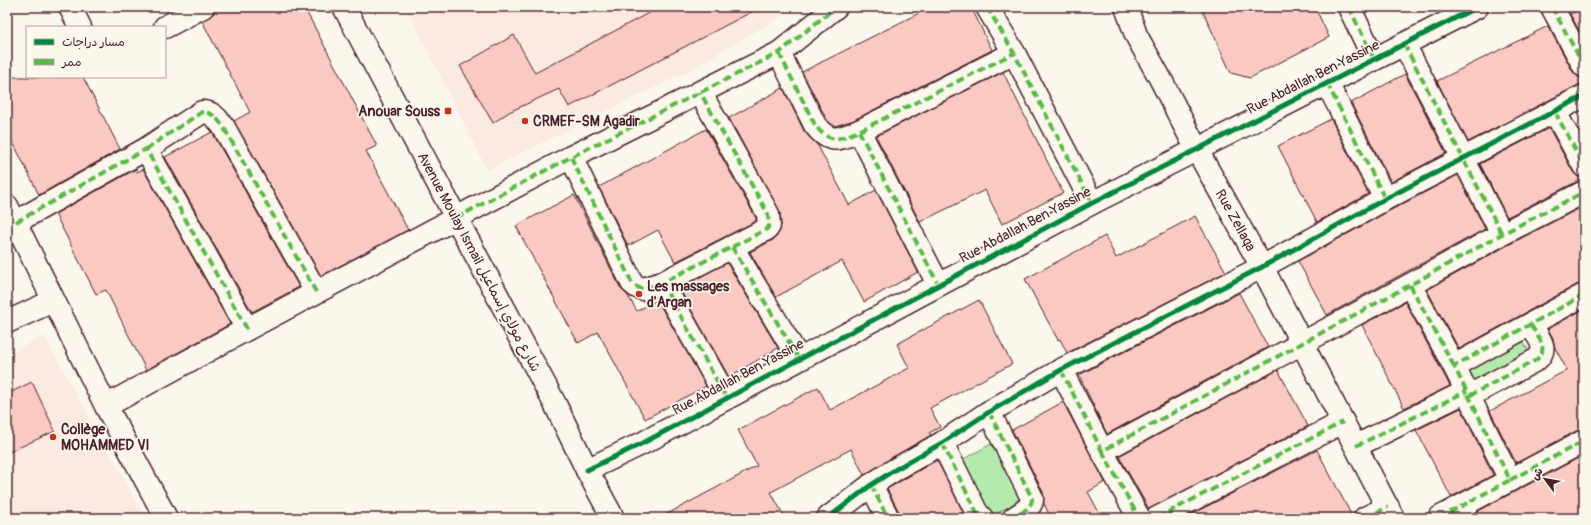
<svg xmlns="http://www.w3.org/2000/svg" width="1591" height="525" viewBox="0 0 1591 525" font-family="Pangolin,'Playpen Sans Arabic',sans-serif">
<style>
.built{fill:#fbeadf}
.green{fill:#b4eaad;stroke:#7f846c}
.building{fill:#facac2;stroke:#4a1f2b}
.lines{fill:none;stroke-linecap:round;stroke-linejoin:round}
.minor-casing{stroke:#4a1f2b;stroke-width:25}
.minor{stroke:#fbf7ec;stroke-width:22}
.quiet{stroke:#58b947;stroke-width:4;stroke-dasharray:8 4;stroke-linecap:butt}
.cycleway-casing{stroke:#fbf7ec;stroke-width:8}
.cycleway{stroke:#00873e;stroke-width:5}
.poi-dot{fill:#c8321e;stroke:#fbf7ec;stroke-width:1.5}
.labels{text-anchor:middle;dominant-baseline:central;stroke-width:3.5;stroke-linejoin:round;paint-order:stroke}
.street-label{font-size:14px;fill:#4a1f2b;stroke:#fbf7ec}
.poi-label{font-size:14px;font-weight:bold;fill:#4a1f2b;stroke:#fbf7ec;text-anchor:start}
</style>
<rect width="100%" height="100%" fill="#fbf7ec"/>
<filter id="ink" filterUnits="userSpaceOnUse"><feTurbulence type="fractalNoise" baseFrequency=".025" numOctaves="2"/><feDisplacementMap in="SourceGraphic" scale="8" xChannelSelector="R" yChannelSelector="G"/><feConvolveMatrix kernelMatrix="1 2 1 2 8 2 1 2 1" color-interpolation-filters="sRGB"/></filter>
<g filter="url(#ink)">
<g class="built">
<polygon points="412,7 797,7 686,72 487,170 407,9"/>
<polygon points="44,336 145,518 7,518 7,355"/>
</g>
<g class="green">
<polygon points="1521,337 1532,358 1476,386 1465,365"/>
<polygon points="991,444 1021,500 992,516 962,460"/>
</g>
<g class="building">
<polygon points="215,7 304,7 377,146 366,151 408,230 321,276 234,121 250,112 202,21 213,14"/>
<polygon points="660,7 761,7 569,107 559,89 509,112 493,123 460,66 514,35 535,73"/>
<polygon points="931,7 971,7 992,50 854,120 835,126 829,122 826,118 802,72"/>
<polygon points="1201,7 1315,7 1329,37 1250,78 1231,73"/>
<polygon points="1584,7 1584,40 1570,14"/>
<polygon points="1548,26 1573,72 1578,77 1584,78 1584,82 1468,142 1437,81"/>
<polygon points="1003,72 1063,193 1002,224 985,190 920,222 876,136"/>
<polygon points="1405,74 1446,153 1391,182 1351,103"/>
<polygon points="7,77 83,77 120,149 39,195 7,130"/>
<polygon points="783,88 804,131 818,146 849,205 876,190 918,272 864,302 842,261 776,297 750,252 773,240 777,236 781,225 780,213 729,118"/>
<polygon points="1331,119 1368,194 1317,222 1278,146"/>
<polygon points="1549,128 1573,172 1577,176 1584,180 1578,181 1507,217 1480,164"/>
<polygon points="706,129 756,218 756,221 675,262 658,230 628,246 599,187"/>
<polygon points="212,132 299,287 252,312 165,157"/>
<polygon points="136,169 137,172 143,169 230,324 146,370 106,290 96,294 55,214"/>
<polygon points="1458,175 1485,229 1327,315 1298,261 1391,210"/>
<polygon points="574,195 621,289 628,296 637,311 657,300 706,386 645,419 598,332 578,343 516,226"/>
<polygon points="1584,206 1584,283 1578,284 1459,349 1427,290 1508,245"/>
<polygon points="1195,216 1226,272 1067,353 1060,339 1058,340 1025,279 1105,236 1116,258"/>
<polygon points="727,263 778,348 729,377 679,288"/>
<polygon points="1239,293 1268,347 1107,434 1079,375"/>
<polygon points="979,300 1012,364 930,408 940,427 929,433 931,435 864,475 851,449 771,492 785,518 660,518 757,466 738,430 818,387 830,410 909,368 897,344"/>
<polygon points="1405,302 1450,386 1404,408 1362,325"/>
<polygon points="1584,309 1584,429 1578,430 1516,463 1490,411 1567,370 1555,348 1553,338 1548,329"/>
<polygon points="1278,370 1308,426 1149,509 1119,456"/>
<polygon points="32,382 55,431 7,453 7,394"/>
<polygon points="1063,402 1105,482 1088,492 1102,518 1051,518 1044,504 1043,492 1012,430"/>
<polygon points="1461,408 1493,475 1451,497 1416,430"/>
<polygon points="1317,450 1353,518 1184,518"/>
<polygon points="1584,455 1584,518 1465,518"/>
<polygon points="937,460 966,518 900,518 899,512 887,489"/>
</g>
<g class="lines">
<g class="minor-casing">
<g id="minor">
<polyline points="70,7 80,27"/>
<polyline points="344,7 555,404 587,470 613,518"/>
<polyline points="987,7 1014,53 1092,203"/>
<path id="s1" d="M1126 7 1136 35 1160 78 1197 150 1262 267 1393 518"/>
<polyline points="1349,7 1374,59"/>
<polyline points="1552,7 1584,66"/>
<polyline points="165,27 203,7"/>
<polyline points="1404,44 1502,234"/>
<path d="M779 53 815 125C830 145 839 139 859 131L1014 53"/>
<polyline points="1327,83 1385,199"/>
<polyline points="1555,112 1584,166"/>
<polyline points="859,131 938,284"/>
<path d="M146 149 202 112C213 112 216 118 223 126L316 292"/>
<polyline points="571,157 632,283 637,287 643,289 662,283 767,229 769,226 768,214 700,92"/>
<polyline points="7,206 106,406 166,518"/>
<polyline points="16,222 146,149 247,329"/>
<polyline points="732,247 799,359"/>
<polyline points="662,283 726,397"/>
<polyline points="1410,285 1454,366"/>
<polyline points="7,322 53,301"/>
<polyline points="1061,370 1102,451 1410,285 1502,234 1584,192"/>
<path d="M1469 396 1536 360C1550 348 1538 338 1531 325"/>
<polyline points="106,406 247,329 571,157 779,53 836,7"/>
<path d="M989 412 1032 498C1033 507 1021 513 1014 518"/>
<polyline points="942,443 977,513 982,518"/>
<polyline points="1356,446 1467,391"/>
<polyline points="1102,451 1139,518"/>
<polyline points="587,470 643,443 1092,203 1477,7"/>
<polyline points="1510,480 1584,441"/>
<polyline points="871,485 888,518"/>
<polyline points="828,518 871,485 896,469 942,443 989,412 1061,370 1262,267 1385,199 1584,96"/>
<polyline points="1157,518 1343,422"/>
<polyline points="1365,518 1388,507"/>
<polyline points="1439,518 1510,480 1454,366 1584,295"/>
</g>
</g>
<use href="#minor" class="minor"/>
<g class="quiet">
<polyline points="987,7 1014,53 1092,203"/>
<polyline points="1349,7 1374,59"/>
<polyline points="1552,7 1584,66"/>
<polyline points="1404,44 1502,234"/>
<path d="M779 53 815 125C830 145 839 139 859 131L1014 53"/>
<polyline points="1327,83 1385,199"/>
<polyline points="1555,112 1584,166"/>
<polyline points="859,131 938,284"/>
<path d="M146 149 202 112C213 112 216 118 223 126L316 292"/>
<polyline points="571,157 632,283 637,287 643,289 662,283 767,229 769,226 768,214 700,92"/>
<polyline points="456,218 571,157 779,53 836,7"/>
<polyline points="16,222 146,149 247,329"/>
<polyline points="732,247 799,359"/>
<polyline points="662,283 726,397"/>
<polyline points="1410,285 1454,366"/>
<polyline points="1061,370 1102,451 1410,285 1502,234 1584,192"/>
<path d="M1469 396 1536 360C1550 348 1538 338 1531 325"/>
<path d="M989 412 1032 498C1033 507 1021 513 1014 518"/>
<polyline points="942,443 977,513 982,518"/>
<polyline points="1356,446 1467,391"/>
<polyline points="1102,451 1139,518"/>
<polyline points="1510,480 1584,441"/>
<polyline points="871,485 888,518"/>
<polyline points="1157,518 1343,422"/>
<polyline points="1365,518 1388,507"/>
<polyline points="1439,518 1510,480 1454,366 1584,295"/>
</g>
<g class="cycleway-casing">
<g id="cycleway">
<polyline points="587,470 643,443 1092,203 1477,7"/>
<polyline points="828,518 871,485 896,469 942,443 989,412 1061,370 1262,267 1385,199 1584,96"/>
</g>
</g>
<use href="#cycleway" class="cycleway"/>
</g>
</g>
<g class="poi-dot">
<rect x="444" y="107" width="8" height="8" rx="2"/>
<circle cx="525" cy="121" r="4"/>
<circle cx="639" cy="294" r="4"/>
<circle cx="53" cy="437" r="4"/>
</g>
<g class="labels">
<g class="street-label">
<text transform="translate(1313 77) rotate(-27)">Rue Abdallah Ben Yassine</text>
<text stroke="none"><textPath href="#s1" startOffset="240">Rue Zellaqa</textPath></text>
<text transform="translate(1025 225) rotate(-28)">Rue Abdallah Ben Yassine</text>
<text transform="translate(479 262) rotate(62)">Avenue Moulay Ismail شارع مولاي إسماعيل</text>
<text transform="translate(738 377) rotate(-28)">Rue Abdallah Ben Yassine</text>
</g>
<g class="poi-label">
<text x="440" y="111" text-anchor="end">Anouar Souss</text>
<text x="533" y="121">CRMEF-SM Agadir</text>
<text x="647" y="286">Les massages<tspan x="647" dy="16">d'Argan</tspan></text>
<text x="61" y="429">Collège<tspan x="61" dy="16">MOHAMMED VI</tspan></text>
</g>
</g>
<rect width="1591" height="525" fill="none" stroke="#fbf7ec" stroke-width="24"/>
<rect x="12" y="12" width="1567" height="501" fill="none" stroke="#4a1f2b" stroke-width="1.5" filter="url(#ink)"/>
<rect x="26" y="26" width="140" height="52" fill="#fbf7ec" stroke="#b4a19f"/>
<rect x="34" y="39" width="20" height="6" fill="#00873e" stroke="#b4a19f"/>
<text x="62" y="46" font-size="12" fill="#4a1f2b">مسار دراجات</text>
<rect x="34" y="59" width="20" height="6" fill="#58b947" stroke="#b4a19f"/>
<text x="62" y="66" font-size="12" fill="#4a1f2b">ممر</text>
<g transform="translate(1545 479) rotate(302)" stroke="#fbf7ec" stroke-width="3" paint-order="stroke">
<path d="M0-3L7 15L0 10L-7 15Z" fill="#4a1f2b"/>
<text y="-6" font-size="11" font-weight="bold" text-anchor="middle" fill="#4a1f2b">ش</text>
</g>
</svg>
